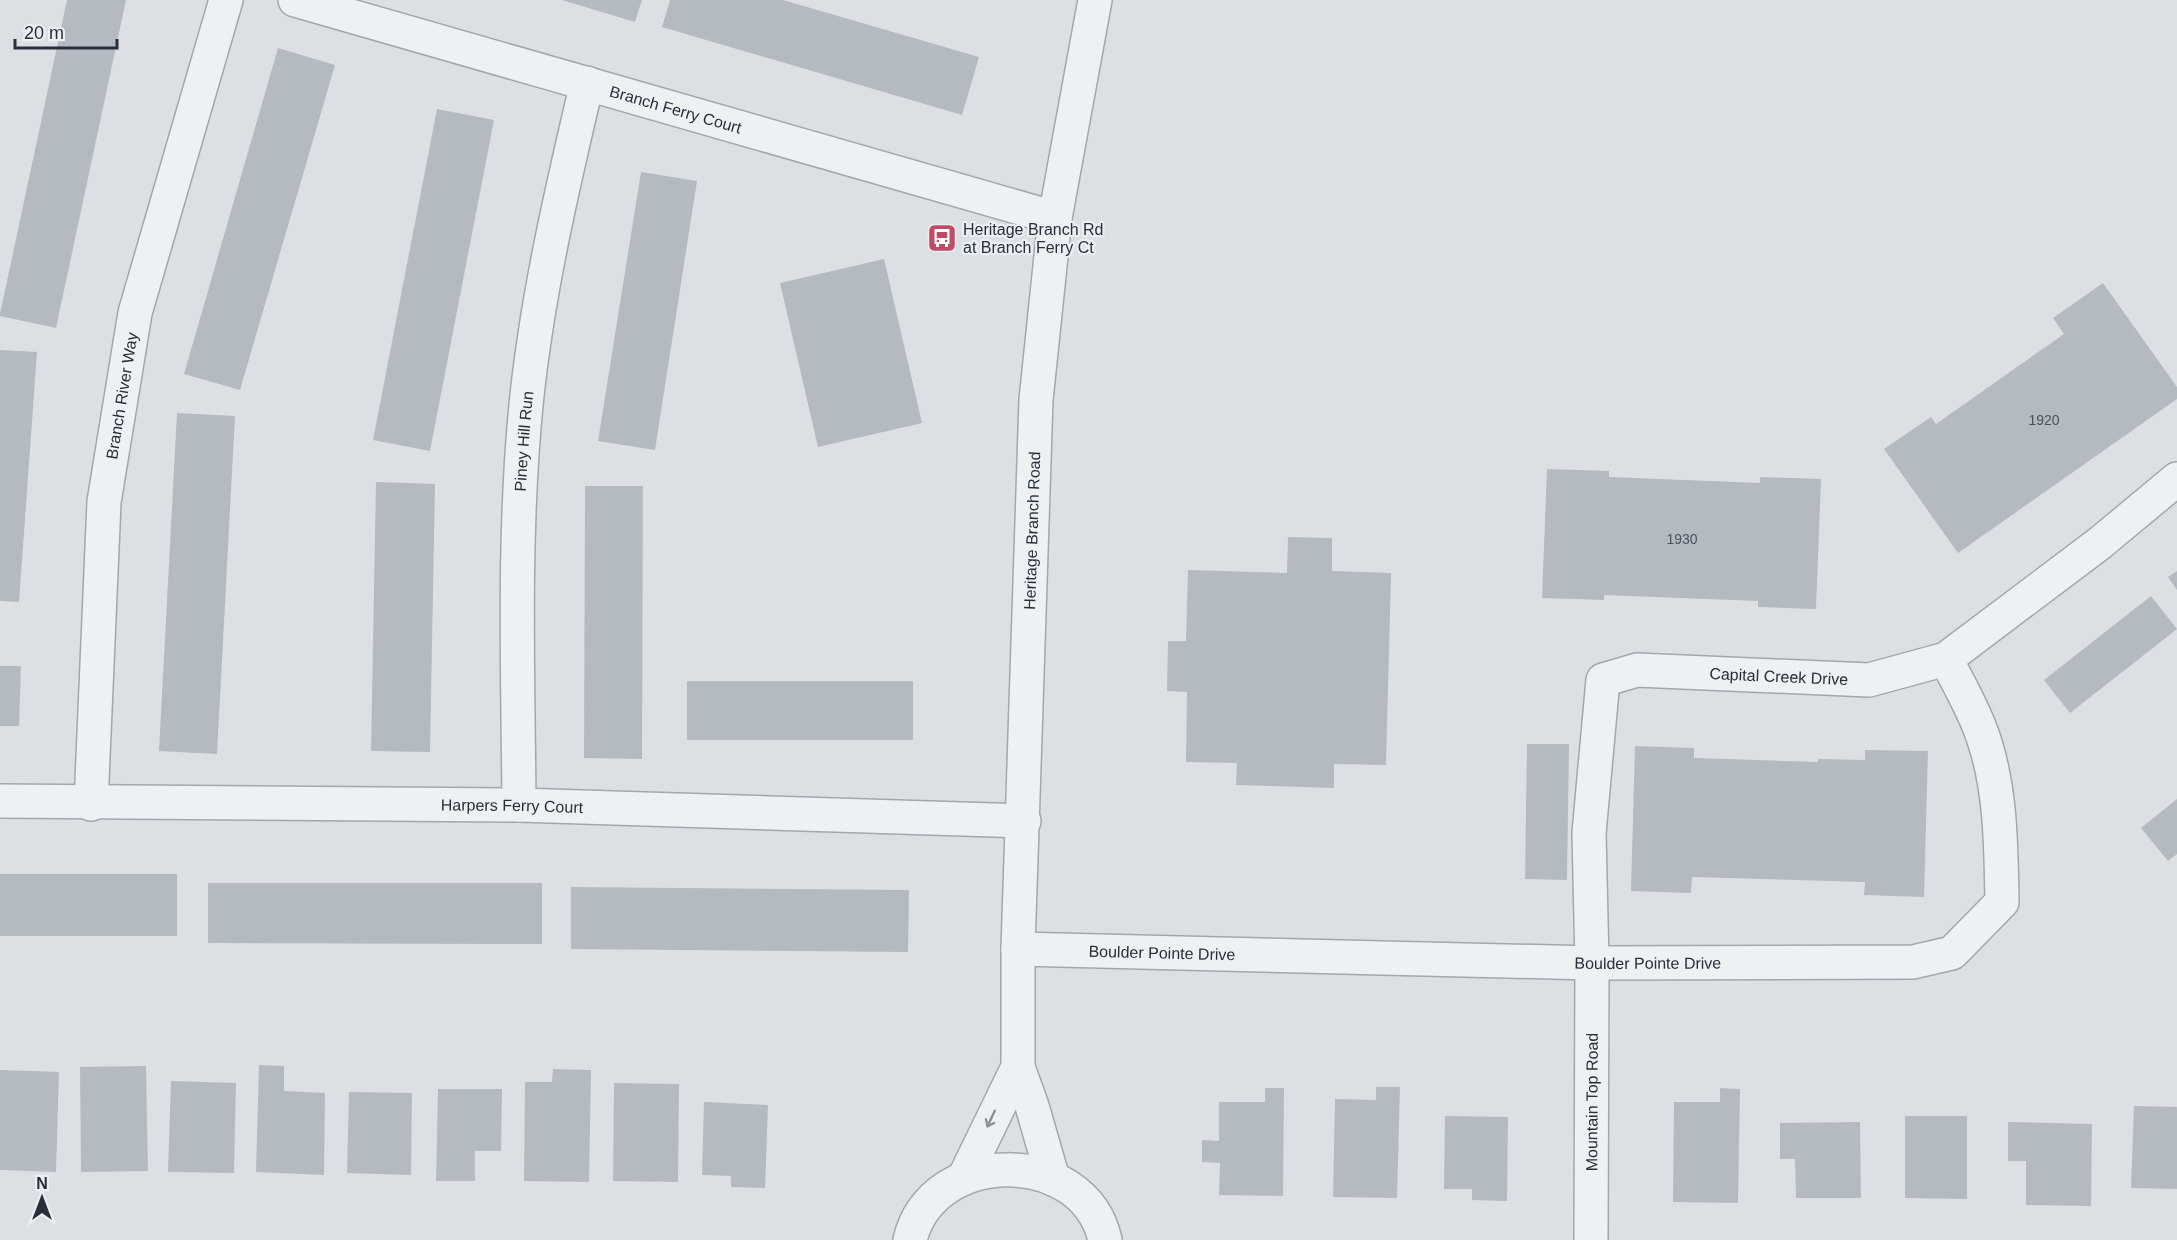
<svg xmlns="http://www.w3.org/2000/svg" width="2177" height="1240" viewBox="0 0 2177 1240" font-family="Helvetica,sans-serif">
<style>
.building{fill:#b4bac1}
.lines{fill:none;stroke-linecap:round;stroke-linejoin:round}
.minor-casing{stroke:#a2a7ae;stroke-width:36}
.minor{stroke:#eef1f4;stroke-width:33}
.oneway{stroke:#8a9097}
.labels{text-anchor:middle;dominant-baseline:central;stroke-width:4.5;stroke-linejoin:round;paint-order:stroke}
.number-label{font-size:14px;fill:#4a525c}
.street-label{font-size:16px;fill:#272f3a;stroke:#ebeff3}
.poi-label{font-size:16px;fill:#272f3a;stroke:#ebeff3;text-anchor:start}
</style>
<rect width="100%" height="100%" fill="#dce0e5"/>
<g class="building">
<polygon points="67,0 126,0 56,328 0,316 0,314"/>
<polygon points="562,0 642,0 635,22"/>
<polygon points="670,0 783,0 979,57 962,115 662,27"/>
<polygon points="278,48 335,65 240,390 184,374"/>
<polygon points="437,109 494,120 430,451 373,440"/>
<polygon points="641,172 697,181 655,450 598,441"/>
<polygon points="884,259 922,423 818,447 780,283"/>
<polygon points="2103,283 2177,387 2177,399 1958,553 1884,449 1931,417 1936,424 2064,334 2053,318"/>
<polygon points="0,350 37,352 19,602 0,601"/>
<polygon points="177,413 235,416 217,754 159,751"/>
<polygon points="1547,469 1609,471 1609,477 1760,483 1760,477 1821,479 1816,609 1758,607 1758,601 1604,595 1604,600 1542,598"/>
<polygon points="376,482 435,484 430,752 371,751"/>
<polygon points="585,486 643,486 642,759 584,758"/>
<polygon points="1288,537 1332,538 1332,571 1391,573 1386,765 1334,764 1334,788 1236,785 1237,763 1186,762 1187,692 1167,691 1168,641 1186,641 1188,570 1287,573"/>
<polygon points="2177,571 2177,590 2168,577"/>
<polygon points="2151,596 2177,629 2070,713 2044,680"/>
<polygon points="0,666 21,666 19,726 0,726"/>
<rect x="687" y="681" width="226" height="59"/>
<polygon points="1527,744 1569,744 1567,880 1525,879"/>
<polygon points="1635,746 1694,748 1694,758 1818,762 1818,759 1865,760 1865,750 1928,751 1924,897 1864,895 1865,882 1692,877 1691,893 1631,891"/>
<polygon points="2177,799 2177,854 2168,861 2141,828"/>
<rect x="0" y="874" width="177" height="62"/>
<polygon points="208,883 542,883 542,944 208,943"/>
<polygon points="571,887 909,890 908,952 571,949"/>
<polygon points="259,1065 284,1066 284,1091 325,1093 324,1175 256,1172"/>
<polygon points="146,1066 148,1171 81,1172 80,1067"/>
<polygon points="553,1069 591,1070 589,1182 524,1181 525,1082 552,1082"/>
<polygon points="0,1070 59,1072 56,1172 0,1170"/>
<polygon points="171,1081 236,1083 234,1173 168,1172"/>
<polygon points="614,1083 679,1084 678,1182 613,1181"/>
<polygon points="1376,1087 1400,1087 1397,1198 1333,1197 1335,1099 1376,1100"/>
<polygon points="1265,1088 1284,1088 1283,1196 1219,1195 1220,1163 1202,1162 1202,1140 1219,1141 1219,1102 1265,1102"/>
<polygon points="1720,1088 1740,1089 1738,1203 1673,1202 1674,1102 1720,1102"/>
<polygon points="438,1089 502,1089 501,1151 475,1151 475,1181 436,1181"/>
<polygon points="349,1092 412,1093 411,1175 347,1173"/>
<polygon points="704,1102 768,1105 765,1188 731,1187 731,1176 702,1175"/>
<polygon points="2134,1106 2177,1107 2177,1189 2131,1188"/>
<polygon points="1445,1116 1508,1117 1507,1201 1472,1200 1472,1189 1444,1189"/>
<polygon points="1905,1116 1967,1116 1967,1199 1905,1198"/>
<polygon points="1860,1122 1861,1198 1796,1198 1795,1159 1780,1159 1780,1123"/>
<polygon points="2008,1122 2092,1124 2091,1206 2026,1205 2026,1161 2008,1161"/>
</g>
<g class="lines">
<g class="minor-casing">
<g id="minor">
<path id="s1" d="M295 0 1055 218"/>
<path id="s2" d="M0 801 519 805 1024 821"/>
<path id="s3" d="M91 804 104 502 135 313 226 0"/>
<path id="s4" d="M519 805C518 671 513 538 526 405 537 296 562 189 587 83"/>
<path id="s5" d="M1018 949 1592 963 1913 962 1952 953 2002 902C2001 847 2001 786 1982 734 1973 708 1958 683 1946 659"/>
<polyline points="964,1178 1018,1067"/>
<path id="s6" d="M1053 1179 1032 1106 1018 1067V949L1036 400 1055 218 1095 0"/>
<path d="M910 1240C932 1147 1084 1146 1105 1240"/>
<path id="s7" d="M1591 1240 1592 963 1589 833 1603 680 1637 670 1869 680 1946 659 2100 543 2177 479"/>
</g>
</g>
<use href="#minor" class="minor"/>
</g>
<defs><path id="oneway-shaft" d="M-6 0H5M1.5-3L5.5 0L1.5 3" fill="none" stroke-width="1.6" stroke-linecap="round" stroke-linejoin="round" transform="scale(1.5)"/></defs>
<use class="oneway" href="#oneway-shaft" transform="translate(991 1119) rotate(115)"/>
<defs>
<g id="bus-square" transform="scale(1.5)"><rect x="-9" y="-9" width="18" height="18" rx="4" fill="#c04b64" stroke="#ebeff3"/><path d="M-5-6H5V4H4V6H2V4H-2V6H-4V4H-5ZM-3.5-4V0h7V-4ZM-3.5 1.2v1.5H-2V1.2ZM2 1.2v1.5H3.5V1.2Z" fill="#fff"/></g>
</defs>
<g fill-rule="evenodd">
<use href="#bus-square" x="942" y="238"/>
</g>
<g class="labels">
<g class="number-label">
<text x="2044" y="420">1920</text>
<text x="1682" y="539">1930</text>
</g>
<g class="street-label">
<text stroke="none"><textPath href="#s1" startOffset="396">Branch Ferry Court</textPath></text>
<text stroke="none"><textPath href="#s3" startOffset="410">Branch River Way</textPath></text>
<text stroke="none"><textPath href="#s4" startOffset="364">Piney Hill Run</textPath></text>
<text stroke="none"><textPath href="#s6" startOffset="654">Heritage Branch Road</textPath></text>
<text stroke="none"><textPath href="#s7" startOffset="738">Capital Creek Drive</textPath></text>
<text stroke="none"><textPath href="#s2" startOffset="512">Harpers Ferry Court</textPath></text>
<text stroke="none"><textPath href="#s5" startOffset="144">Boulder Pointe Drive</textPath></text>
<text stroke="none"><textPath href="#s5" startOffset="630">Boulder Pointe Drive</textPath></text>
<text stroke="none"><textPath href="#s7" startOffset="138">Mountain Top Road</textPath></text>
</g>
<g class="poi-label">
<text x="963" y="229">Heritage Branch Rd<tspan x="963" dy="18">at Branch Ferry Ct</tspan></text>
</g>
</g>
<g transform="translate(42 1198)" stroke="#ebeff3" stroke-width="4.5" paint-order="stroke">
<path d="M0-4.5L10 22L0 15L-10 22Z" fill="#272f3a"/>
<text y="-9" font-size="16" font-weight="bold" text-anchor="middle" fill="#272f3a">N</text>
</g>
<path d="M15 39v9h102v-9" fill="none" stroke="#272f3a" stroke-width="3"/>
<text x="24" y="39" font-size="18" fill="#272f3a" stroke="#ebeff3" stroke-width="4.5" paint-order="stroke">20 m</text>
</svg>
